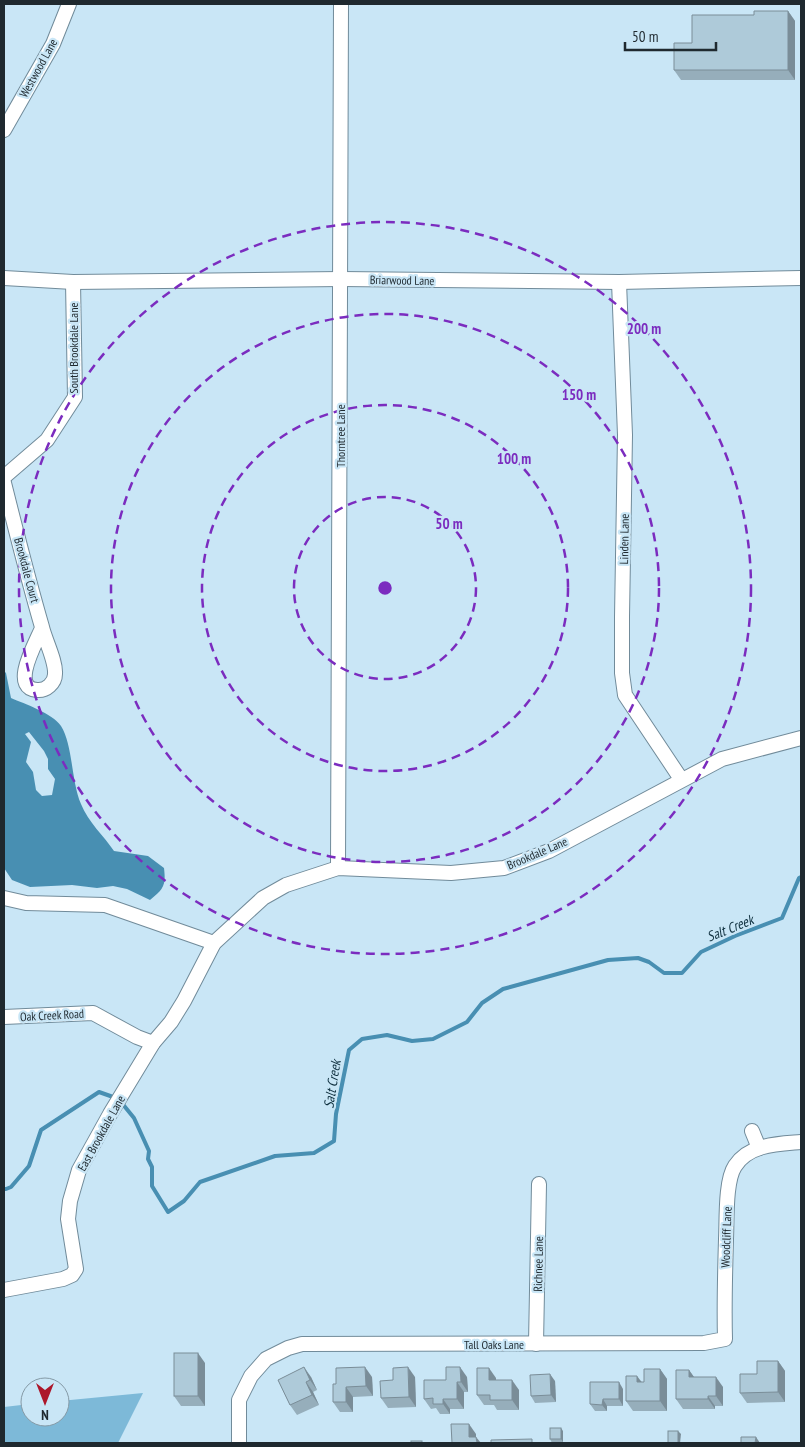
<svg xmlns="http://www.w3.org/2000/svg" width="805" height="1447" viewBox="0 0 805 1447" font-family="'PT Sans Narrow',sans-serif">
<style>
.green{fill:#7db9d8}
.water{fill:#488fb2;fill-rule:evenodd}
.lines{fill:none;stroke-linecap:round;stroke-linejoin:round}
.stream{stroke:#488fb2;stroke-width:4}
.minor-casing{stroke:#718b9a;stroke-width:16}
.minor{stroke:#fff;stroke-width:14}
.wall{fill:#96aebb}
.shaded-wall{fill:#7a8d98}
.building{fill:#aecad9;stroke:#7a8d98}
.ring{fill:none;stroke:#7b2cbf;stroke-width:2.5;stroke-dasharray:9 6}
.labels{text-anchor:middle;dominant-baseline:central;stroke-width:4.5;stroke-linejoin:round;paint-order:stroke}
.street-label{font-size:12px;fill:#1f292f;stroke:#c9e6f6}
.water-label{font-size:14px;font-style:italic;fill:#0f303f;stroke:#c9e6f6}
.centre{fill:#7b2cbf;stroke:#c9e6f6;stroke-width:2.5}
.ring-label{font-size:15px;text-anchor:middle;font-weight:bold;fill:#7b2cbf;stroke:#c9e6f6;stroke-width:4.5;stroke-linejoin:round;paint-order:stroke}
</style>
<rect width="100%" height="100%" fill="#c9e6f6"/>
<polygon class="green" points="143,1393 118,1443 4,1443 4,1407 30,1404 30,1417 60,1417 60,1401"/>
<path class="water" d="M4 671 6 673 11 698C25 704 52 713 61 726 73 745 71 781 81 804 88 822 104 836 114 851L148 856 164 868C166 885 164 889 150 900L127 889 113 886 97 888 72 885 30 887 12 880 4 868ZM29 732 44 751 48 759V769L55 779 52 795 42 796 36 790 33 772 26 762 31 742 25 734Z"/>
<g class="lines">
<g class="stream">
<polyline points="121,1102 134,1118 149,1151 148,1159 152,1167 152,1186 168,1212 184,1201 200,1182 275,1156 314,1153 334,1141 336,1114 349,1050 362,1039 387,1035 412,1041 433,1039 467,1022 482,1003 503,989 608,960 638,958 649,962 664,973 682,973 701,952 735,936 782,918 799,878 801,877"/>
<polyline points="4,1189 6,1189 11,1187 29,1166 41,1130 99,1092 116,1098"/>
</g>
<g class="minor-casing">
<g id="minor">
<polyline points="4,130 53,44 69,4"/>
<polyline points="4,278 73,282 341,279 619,282 801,278"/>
<polyline points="619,282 625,435 622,617 622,673 625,695 681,779"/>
<polyline points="4,477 47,440 75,397 73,282"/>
<path d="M4 483C16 531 28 579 42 627 45 640 56 661 55 674 55 683 46 691 37 690 9 688 37 641 42 628"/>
<polyline points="338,868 341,4"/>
<polyline points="4,898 26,903 105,905 214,943"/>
<polyline points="4,1017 93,1013 137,1037 153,1043"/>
<polyline points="752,1131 759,1148"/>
<polyline points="4,1290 63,1279 72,1275 76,1269 68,1219 70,1201 79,1170 110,1114 153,1043 171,1022 184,1001 214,943 263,898 286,885 338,868 451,873 504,868 549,851 722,759 801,738"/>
<polyline points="536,1344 539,1184"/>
<path d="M239 1443V1400L251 1376 266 1359 288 1348 302 1344 704 1343 725 1339C724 1305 725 1272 726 1239 727 1221 725 1181 735 1166 749 1144 778 1144 801 1142"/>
</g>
</g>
<use href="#minor" class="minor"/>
</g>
<g class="wall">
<polygon points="788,11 795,21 795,80 681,80 674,70 692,43"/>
<polygon points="778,1361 785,1371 785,1402 747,1403 740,1393 757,1374"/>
<polygon points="205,1363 205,1406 181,1406 174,1396"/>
<polygon points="660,1369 667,1379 667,1411 633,1411 626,1401 641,1382 644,1382"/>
<polygon points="689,1370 694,1377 723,1387 723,1406 715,1406 715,1409 683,1409 676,1399"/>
<polygon points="311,1377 317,1390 313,1392 319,1405 297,1415 290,1405 278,1380"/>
<polygon points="372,1377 373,1396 353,1397 353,1412 340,1412 333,1402 336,1384"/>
<polygon points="415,1377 416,1407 388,1408 381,1398 393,1380"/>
<polygon points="467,1377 468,1392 464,1392 464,1409 450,1409 450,1414 440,1414 436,1408 431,1409 424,1399 446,1380"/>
<polygon points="496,1378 496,1380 519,1390 519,1410 497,1410 494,1405 484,1405 477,1395"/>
<polygon points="555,1381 556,1402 535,1403 531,1396"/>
<polygon points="623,1389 623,1406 607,1406 607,1411 595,1411 590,1404"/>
<polygon points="563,1431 563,1442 552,1443 550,1439"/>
</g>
<g class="shaded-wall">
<polygon points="788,11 795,21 795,80 788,70"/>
<polygon points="198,1353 205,1363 205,1406 198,1396"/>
<polygon points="778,1361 785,1371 785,1402 778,1392"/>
<polygon points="304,1367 311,1377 317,1390 310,1380"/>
<polygon points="365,1367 372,1377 373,1396 366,1386"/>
<polygon points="408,1367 415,1377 416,1407 409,1397"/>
<polygon points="460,1367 467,1377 468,1392 461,1382"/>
<polygon points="489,1368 496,1378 496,1390 489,1380"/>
<polygon points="660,1369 667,1379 667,1411 660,1401"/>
<polygon points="689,1370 696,1380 689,1377"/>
<polygon points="550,1374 555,1381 556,1402 551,1395"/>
<polygon points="637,1376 644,1385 637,1382"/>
<polygon points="716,1377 723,1387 723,1406 716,1396"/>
<polygon points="512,1380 519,1390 519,1410 512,1400"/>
<polygon points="306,1382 313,1392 319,1405 312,1395"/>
<polygon points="457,1382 464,1392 464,1409 457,1399"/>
<polygon points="619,1382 623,1389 623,1406 619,1399"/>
<polygon points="346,1387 353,1397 353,1412 346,1402"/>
<polygon points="708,1396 715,1406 715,1409 708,1399"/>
<polygon points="443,1399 450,1409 450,1414 443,1404"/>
<polygon points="603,1399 607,1406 607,1411 602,1405"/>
<polygon points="469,1424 476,1434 476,1443 469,1437"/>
<polygon points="561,1428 563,1431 563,1442 561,1439"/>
<polygon points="678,1431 681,1434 680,1443 678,1443"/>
<polygon points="476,1437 481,1443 477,1443"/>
<polygon points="756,1437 760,1443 755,1443"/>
</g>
<g class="building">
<polygon points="754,11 788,11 788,70 674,70 674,43 692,43 692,15 754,15"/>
<rect x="174" y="1353" width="24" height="43"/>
<polygon points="757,1361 778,1361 778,1392 740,1393 740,1374 757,1374"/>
<polygon points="304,1367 310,1380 306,1382 312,1395 290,1405 278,1380"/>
<polygon points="365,1367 366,1386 346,1387 346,1402 333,1402 333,1384 336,1384 336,1368"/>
<polygon points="408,1367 409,1397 381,1398 380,1381 393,1380 393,1368"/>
<polygon points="446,1367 460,1367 461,1382 457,1382 457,1399 443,1399 443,1404 433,1404 433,1398 424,1399 424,1380 446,1380"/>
<polygon points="477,1368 489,1368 489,1380 512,1380 512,1400 490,1400 490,1395 477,1395"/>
<polygon points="644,1369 660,1369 660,1401 626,1401 626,1376 637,1376 637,1382 644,1382"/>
<polygon points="676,1370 689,1370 689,1377 716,1377 716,1396 708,1396 708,1399 676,1399"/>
<polygon points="550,1374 551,1395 531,1396 530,1375"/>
<polygon points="590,1382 619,1382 619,1399 603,1399 602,1405 590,1404"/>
<polygon points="451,1424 469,1424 469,1437 476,1437 477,1443 452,1443"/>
<rect x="550" y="1428" width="11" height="11"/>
<rect x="668" y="1431" width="10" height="12"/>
<polygon points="741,1437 756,1437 755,1443 741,1443"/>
<polygon points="532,1439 532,1443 491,1443 491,1440"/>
<rect x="411" y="1441" width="11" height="2"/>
</g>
<g class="ring">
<circle cx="385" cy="588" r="91"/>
<circle cx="385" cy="588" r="183"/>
<circle cx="385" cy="588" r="274"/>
<circle cx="385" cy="588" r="366"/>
</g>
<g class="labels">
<g class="street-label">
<text transform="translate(38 68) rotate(-61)">Westwood Lane</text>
<text transform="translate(402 280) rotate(1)">Briarwood Lane</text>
<text transform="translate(73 348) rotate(-90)">South Brookdale Lane</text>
<text transform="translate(340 436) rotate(-90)">Thorntree Lane</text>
<text transform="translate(624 539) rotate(-89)">Linden Lane</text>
<text transform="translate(27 570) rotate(75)">Brookdale Court</text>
<text transform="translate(537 853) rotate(-23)">Brookdale Lane</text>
<text transform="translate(52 1015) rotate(-3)">Oak Creek Road</text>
<text transform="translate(101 1133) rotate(-61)">East Brookdale Lane</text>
<text transform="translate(726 1237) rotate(-88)">Woodcliff Lane</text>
<text transform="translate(538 1264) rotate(-89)">Richnee Lane</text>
<text x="494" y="1344">Tall Oaks Lane</text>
</g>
<g class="water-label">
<text transform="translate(730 928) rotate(-22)">Salt Creek</text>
<text transform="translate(332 1084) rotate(-81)">Salt Creek</text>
</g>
</g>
<circle cx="385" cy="588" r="8" class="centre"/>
<g class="ring-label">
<text x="644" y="334">200 m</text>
<text x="579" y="400">150 m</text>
<text x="514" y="464">100 m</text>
<text x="449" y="529">50 m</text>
</g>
<rect width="805" height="1447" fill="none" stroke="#1f292f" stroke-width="10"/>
<g transform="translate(45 1402) rotate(180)"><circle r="24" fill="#c9e6f6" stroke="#859aa6"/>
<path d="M0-4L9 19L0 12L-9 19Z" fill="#ac172b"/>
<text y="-8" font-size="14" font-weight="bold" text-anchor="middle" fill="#1f292f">N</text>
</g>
<path d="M625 42v8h91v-8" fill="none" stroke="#1f292f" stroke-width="2.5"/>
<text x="632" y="42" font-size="15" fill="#1f292f" stroke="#c9e6f6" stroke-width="4" paint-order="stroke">50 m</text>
</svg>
